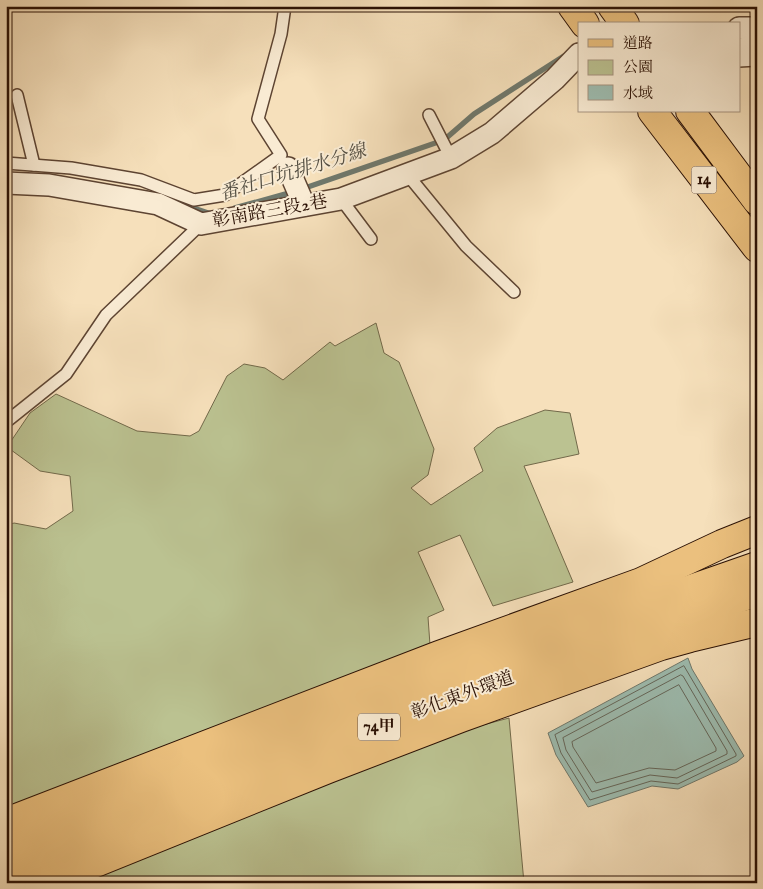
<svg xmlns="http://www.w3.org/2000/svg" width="763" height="889" viewBox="0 0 763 889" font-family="'IM FELL English','Noto Serif TC',serif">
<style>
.green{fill:#bbc291;stroke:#72694a}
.water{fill:#9dbdb1;stroke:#6f786c}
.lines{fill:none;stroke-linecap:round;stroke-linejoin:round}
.shore{stroke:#64665a;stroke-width:1}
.stream{stroke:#6f786c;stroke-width:5.5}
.service-casing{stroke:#5d4432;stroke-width:14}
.minor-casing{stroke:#5d4432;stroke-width:24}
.primary-casing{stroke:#2a1004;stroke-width:30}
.service{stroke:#f9ebd3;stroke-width:11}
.minor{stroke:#f9ebd3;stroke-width:21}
.primary{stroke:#ebc07e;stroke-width:28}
.labels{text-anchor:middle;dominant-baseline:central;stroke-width:4;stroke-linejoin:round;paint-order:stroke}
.shield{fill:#f9ebd3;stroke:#685242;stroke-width:1}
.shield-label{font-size:16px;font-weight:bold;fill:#2a1004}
.street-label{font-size:18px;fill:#2a1004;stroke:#f9ebd3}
.water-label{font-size:19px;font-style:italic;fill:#524d41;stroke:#f9ebd3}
</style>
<rect width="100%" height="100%" fill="#f6e0bb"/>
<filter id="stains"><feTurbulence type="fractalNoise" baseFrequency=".004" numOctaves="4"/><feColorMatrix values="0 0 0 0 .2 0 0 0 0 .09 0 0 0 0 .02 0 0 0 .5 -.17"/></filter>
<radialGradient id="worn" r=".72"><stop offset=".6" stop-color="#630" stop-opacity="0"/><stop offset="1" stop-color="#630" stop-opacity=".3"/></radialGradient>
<g class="green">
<polygon points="376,323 384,353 399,362 434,449 428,475 411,488 431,505 483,471 474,448 497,428 545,410 570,413 579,454 524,466 573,582 493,606 460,535 418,552 444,610 428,617 430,645 6,820 6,526 14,523 46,529 73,511 70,476 40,471 7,447 30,413 56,394 137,431 190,436 199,431 227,376 244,364 265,368 283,380 330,342 335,346"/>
<polygon points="509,718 524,883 62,883 370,755"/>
</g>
<polygon class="water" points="688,658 692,669 744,756 737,762 678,789 652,786 588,807 556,755 548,733"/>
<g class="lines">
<g class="shore">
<polygon points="684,666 736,754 736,756 678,784 651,781 590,800 561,753 555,735"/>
<polygon points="681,675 683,676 727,751 727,754 677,778 650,775 592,792 566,750 563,738"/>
<polygon points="679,685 716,748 716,751 675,770 649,768 596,783 573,747 572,742"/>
</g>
<g class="stream">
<polyline points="302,189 444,140 474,114 564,56"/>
<polyline points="182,204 211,214"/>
<polyline points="235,208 293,192"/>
</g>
<g class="service-casing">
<g id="service">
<polyline points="739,61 757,60"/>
<polyline points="17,95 34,165"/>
<polyline points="429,115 451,158"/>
<polyline points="6,163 71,168 141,180 194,200 225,195 281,155 258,119 281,34 285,6"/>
<polyline points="407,174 466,246 514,292"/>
<polyline points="341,199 371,239"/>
<polyline points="6,422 66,374 106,315 201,224"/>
</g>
</g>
<g class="minor-casing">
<g id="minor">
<polyline points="739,28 757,28"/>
<polyline points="739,49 757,47"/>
<polyline points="288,168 304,205"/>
<polyline points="6,183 49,185 158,204 201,224 341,199 451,158 492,133 555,79 579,54"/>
</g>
</g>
<g class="primary-casing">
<g id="primary">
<polyline points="572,6 585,24"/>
<polyline points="612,6 625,24"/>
<polyline points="652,111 757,248"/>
<polyline points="690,111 757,201"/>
<polyline points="6,822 439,655 641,582 722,544 757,530"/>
<polyline points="6,848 444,675 757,566"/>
<polyline points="6,876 454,698 757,592"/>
<polyline points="46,883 328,769 461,718 661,646 690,638 757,622"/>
</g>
</g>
<use href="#service" class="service"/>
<use href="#minor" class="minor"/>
<use href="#primary" class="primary"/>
</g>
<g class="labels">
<g class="shield">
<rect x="691.5" y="166.5" width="25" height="27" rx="4"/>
<rect x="358" y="713.5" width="42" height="27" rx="4"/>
</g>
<g class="shield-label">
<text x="704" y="180">14</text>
<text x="379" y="727">74甲</text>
</g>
<g class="street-label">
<text transform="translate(270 212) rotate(-10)">彰南路三段2巷</text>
<text transform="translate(463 696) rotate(-20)">彰化東外環道</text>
</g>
<g class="water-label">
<text transform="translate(293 173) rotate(-17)">番社口坑排水分線</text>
</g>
</g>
<rect width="763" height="889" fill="none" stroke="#f6e0bb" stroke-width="25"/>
<rect x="8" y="8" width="748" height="874" fill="none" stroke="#2a1004" stroke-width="2.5"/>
<rect x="12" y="12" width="738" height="864" fill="none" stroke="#2a1004"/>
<rect x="578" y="22" width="162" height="90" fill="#f9ebd3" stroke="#a69380"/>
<rect x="588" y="39" width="25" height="8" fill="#ebc07e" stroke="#a69380"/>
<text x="623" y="48" font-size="15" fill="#2a1004">道路</text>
<rect x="588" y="60" width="25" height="15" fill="#bbc291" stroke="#a69380"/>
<text x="623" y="72" font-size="15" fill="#2a1004">公園</text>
<rect x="588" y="85" width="25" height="15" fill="#9dbdb1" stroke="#a69380"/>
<text x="623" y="98" font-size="15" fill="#2a1004">水域</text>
<rect width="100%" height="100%" filter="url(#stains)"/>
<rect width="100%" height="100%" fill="url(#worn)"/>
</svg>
